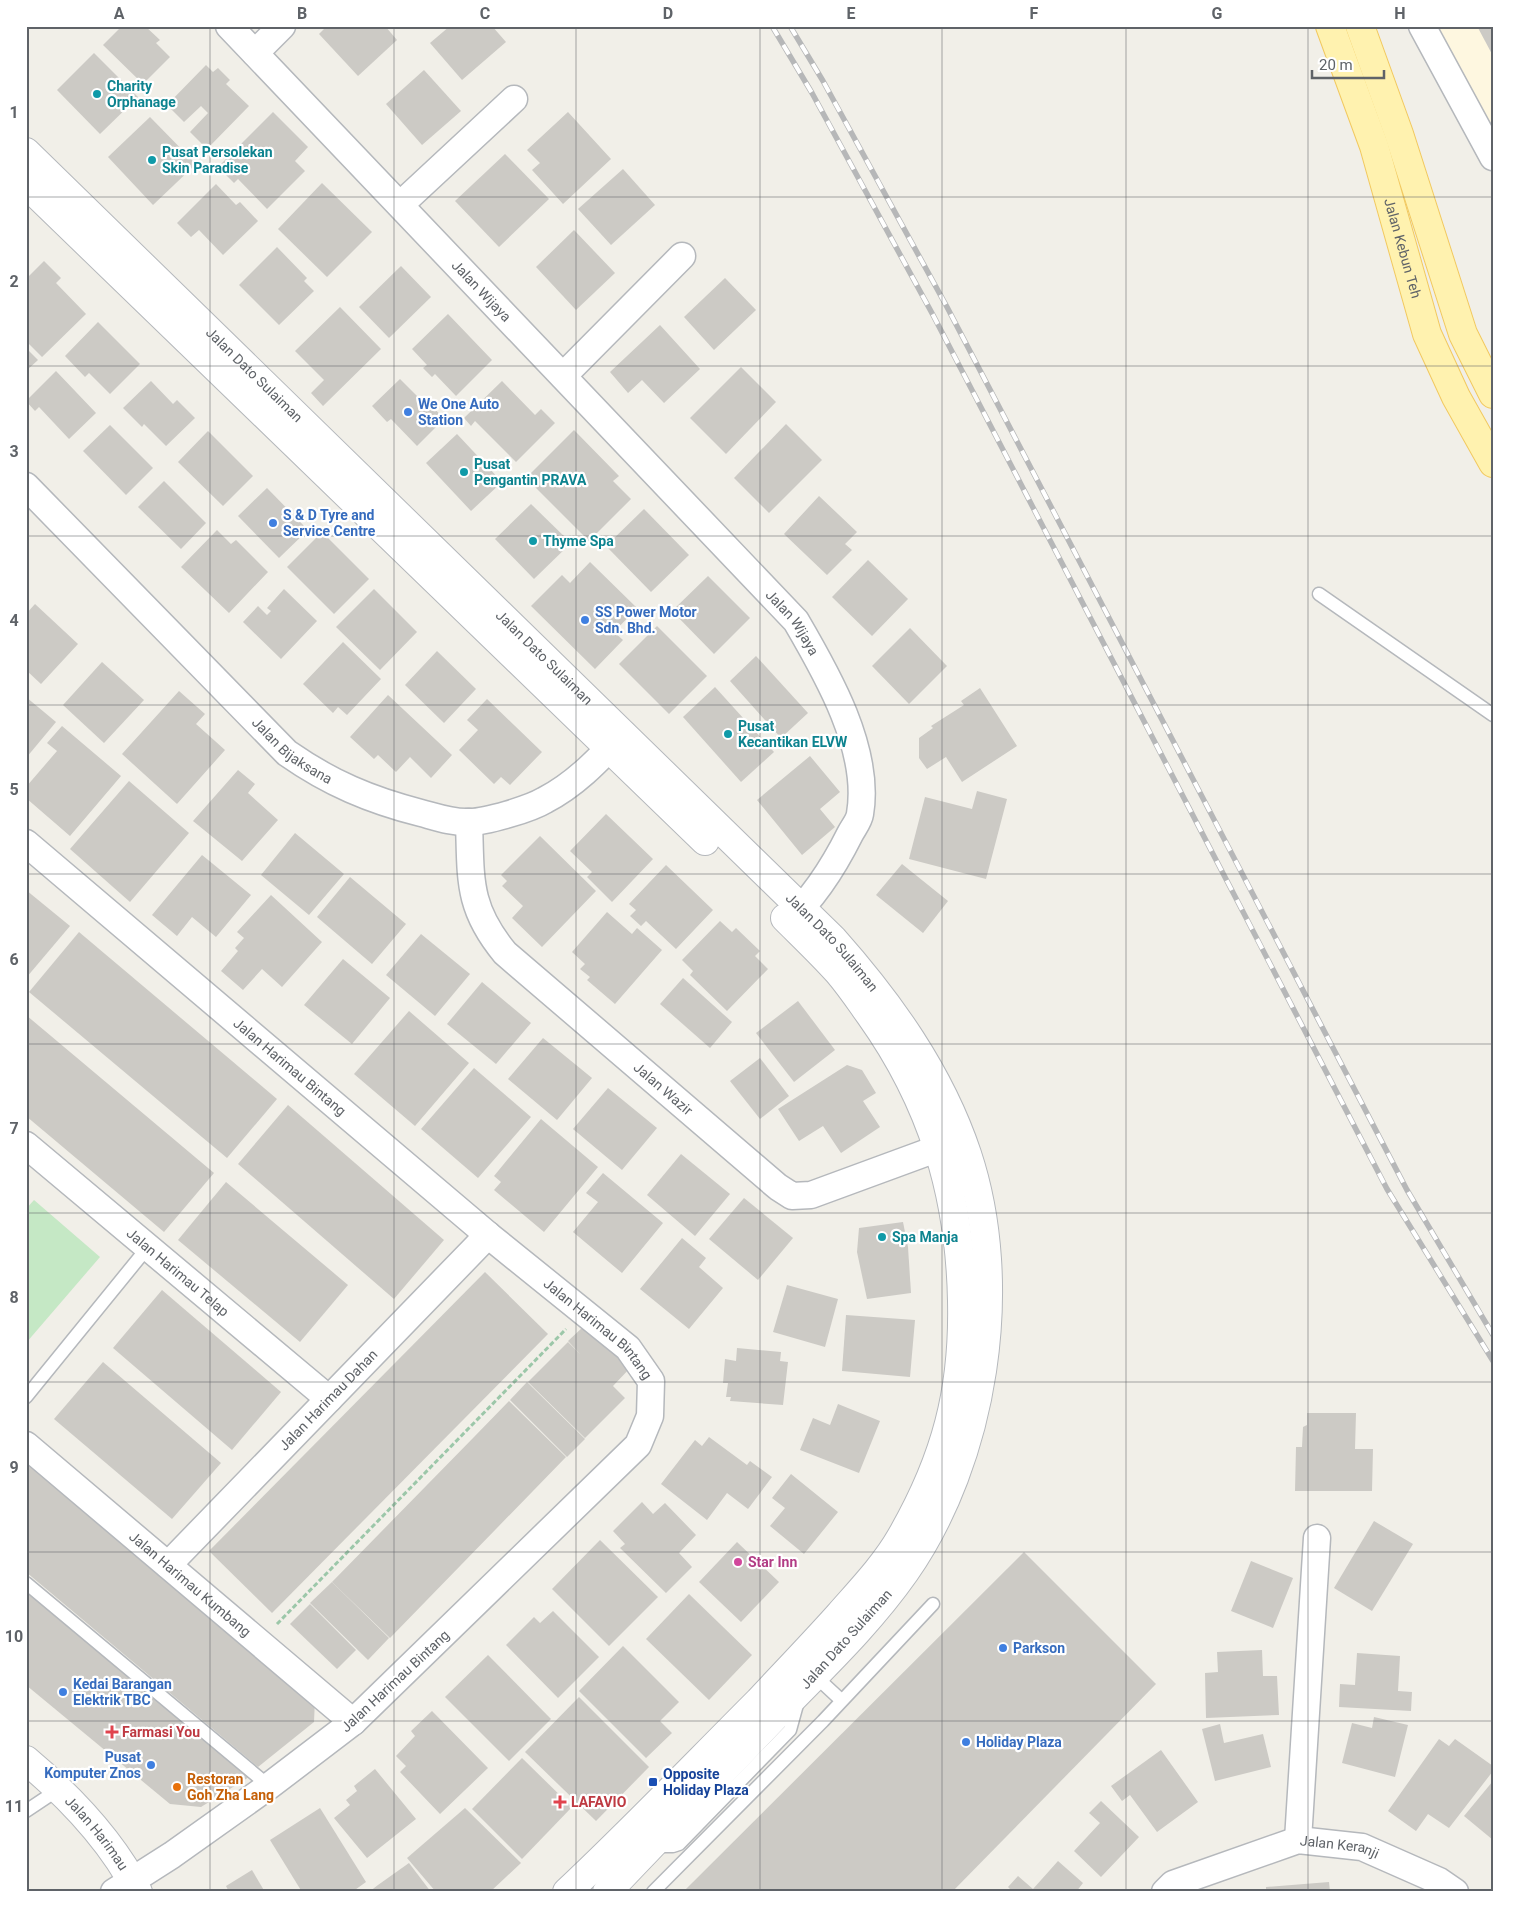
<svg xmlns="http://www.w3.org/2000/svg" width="1519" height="1918" viewBox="0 0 1519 1918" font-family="Roboto,sans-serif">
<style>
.commercial{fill:#fef7e0}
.green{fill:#c5e8c5}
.building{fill:#cccac5}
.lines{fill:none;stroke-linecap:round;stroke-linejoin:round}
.service-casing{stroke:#b5b8bc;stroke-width:15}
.minor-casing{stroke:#b5b8bc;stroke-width:29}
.tertiary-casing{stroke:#b5b8bc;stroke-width:30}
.primary-casing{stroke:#f2c960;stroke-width:30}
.path{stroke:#9cc7a9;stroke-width:3;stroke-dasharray:5 2.5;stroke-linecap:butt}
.service{stroke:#fff;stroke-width:12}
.minor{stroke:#fff;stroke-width:26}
.tertiary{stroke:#fff;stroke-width:28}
.primary{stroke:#fff2af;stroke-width:28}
.rail-casing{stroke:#b6b7b8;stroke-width:5.5}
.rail{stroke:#fff;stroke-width:4;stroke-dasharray:11;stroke-linecap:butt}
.grid{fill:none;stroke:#5f6368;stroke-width:1;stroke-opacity:0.55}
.culture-dot{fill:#0f9aa8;stroke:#fff;stroke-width:2}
.shop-dot{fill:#3f7fe0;stroke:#fff;stroke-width:2}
.hotel-dot{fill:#d1479c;stroke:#fff;stroke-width:2}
.health-dot{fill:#e0444e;stroke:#fff;stroke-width:2}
.transit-dot{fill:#1a4fb4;stroke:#fff;stroke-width:2}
.food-dot{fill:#e8710a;stroke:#fff;stroke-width:2}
.labels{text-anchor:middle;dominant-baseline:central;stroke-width:4.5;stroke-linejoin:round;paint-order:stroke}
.culture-label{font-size:14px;font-weight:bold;fill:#0d838f;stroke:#fff;text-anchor:start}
.street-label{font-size:14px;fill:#5f6368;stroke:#fff}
.shop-label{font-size:14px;font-weight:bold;fill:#366cbe;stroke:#fff;text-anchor:start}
.hotel-label{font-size:14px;font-weight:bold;fill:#b23c85;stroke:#fff;text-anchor:start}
.health-label{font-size:14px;font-weight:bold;fill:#be3a42;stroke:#fff;text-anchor:start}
.transit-label{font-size:14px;font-weight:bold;fill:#164399;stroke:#fff;text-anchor:start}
.food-label{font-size:14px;font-weight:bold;fill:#c56008;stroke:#fff;text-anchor:start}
.neatline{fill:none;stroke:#5f6368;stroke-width:2}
.grid-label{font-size:16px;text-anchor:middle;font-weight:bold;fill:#5f6368}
</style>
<rect width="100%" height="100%" fill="#f1efe8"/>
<polygon class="commercial" points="1434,26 1493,26 1493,139"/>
<polygon class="green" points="34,1200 100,1257 26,1343 26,1209"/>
<g class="building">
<polygon points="122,26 145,26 160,40 156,43 170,57 143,84 103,45"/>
<polygon points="327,26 385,26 397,40 358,76 319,34"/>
<polygon points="450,26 492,26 506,42 462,80 430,43"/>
<polygon points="1477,26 1493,26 1493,56"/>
<polygon points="94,53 138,97 100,134 57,90"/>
<polygon points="206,65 213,72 218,68 230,80 226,84 249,106 207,149 190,132 208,113 201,106 184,122 167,105"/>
<polygon points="424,70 461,111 422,145 386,104"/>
<polygon points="273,112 308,147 295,161 305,171 267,209 238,179 234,183 218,167"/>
<polygon points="568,112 611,159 563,204 532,170 540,163 527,150"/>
<polygon points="150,117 196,164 153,205 108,157"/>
<polygon points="505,154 549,199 499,247 455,201"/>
<polygon points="623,169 655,205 611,245 578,209"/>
<polygon points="322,183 372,232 327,277 278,229"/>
<polygon points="216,184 236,205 240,202 258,221 223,255 199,230 191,237 177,223"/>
<polygon points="574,230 615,273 576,310 536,267"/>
<polygon points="277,247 307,278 304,281 314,291 279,325 239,285"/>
<polygon points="44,261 61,278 56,283 86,314 42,357 26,341 26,279"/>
<polygon points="401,266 431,297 389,338 359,307"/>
<polygon points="725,278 756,310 714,350 684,317"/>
<polygon points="340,307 381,349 323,406 311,393 324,380 295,351"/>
<polygon points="448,314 492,360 456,396 435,374 432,377 423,368 427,365 412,349"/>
<polygon points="98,322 140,364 110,394 89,373 85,377 65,356"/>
<polygon points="660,325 700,369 664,403 642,380 628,393 610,372"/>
<polygon points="26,348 38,360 26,371"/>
<polygon points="741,367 776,402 726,454 690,418"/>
<polygon points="56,371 96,413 69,439 39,407 35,411 26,401"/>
<polygon points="400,379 421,400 424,397 444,419 417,446 391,419 387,422 372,406"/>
<polygon points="151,381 173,404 177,400 195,418 166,446 144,424 142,427 123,408"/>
<polygon points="502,381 535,415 541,409 555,423 516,462 475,421 471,426 464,418"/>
<polygon points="786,424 822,460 769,513 734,478"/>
<polygon points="110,425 153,468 126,495 83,451"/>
<polygon points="574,430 619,476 613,481 631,499 589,541 526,478"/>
<polygon points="208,431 253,476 223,506 178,462"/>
<polygon points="457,434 502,482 471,511 426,463"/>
<polygon points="164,481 206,523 181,549 138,507"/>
<polygon points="267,488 308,530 279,558 238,516"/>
<polygon points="819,496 857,532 845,544 852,550 827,575 784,534"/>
<polygon points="531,504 571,543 534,579 495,539"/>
<polygon points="644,509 689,555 651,592 606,546"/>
<polygon points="217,530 231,544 236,540 268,572 229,613 181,567"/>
<polygon points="322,532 369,579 334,614 287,567"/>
<polygon points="868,560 908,599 872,636 832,597"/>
<polygon points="590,562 637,608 614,632 623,640 595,669 531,606 562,575 570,583"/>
<polygon points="708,576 750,618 714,654 672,611"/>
<polygon points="284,589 317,621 281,659 243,622 258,606 267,615 271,611 267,608"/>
<polygon points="374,589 417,632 380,670 336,627"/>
<polygon points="35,604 78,644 41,684 26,670 26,614"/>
<polygon points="657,626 707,676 669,714 619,664"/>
<polygon points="910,628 947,666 909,704 872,666"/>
<polygon points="343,642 381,679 347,715 338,707 333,713 303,684"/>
<polygon points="437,651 476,689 444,723 405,685"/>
<polygon points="756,656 808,713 781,738 730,681"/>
<polygon points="102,662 144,700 104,743 63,705"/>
<polygon points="715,687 774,752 741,782 683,717"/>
<polygon points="980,688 1017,746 962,782 946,757 927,769 919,758 919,738 933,728 931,726 964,705 961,701"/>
<polygon points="179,691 205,714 196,724 225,750 177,804 122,754"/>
<polygon points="388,695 452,755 431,778 410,757 396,772 378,755 374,759 350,737"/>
<polygon points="26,697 56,722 26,758"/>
<polygon points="487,699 542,752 510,785 501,777 494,784 459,750 478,730 467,720"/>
<polygon points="62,726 121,776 70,836 26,798 26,787 57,751 47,743"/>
<polygon points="810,756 840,792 820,809 835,827 802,855 757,800"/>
<polygon points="238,770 255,784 248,793 278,820 242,861 193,821"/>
<polygon points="129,781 189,833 130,902 70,849"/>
<polygon points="977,791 1007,799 986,879 909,859 925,797 972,809"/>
<polygon points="606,814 653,859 612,902 587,877 592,872 570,851"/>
<polygon points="295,833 344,874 309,915 261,875"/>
<polygon points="540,836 596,891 542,947 512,918 523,906 502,886 507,881 501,875"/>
<polygon points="202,855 251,895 216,937 192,917 177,936 152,915"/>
<polygon points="902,864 948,901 923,933 876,895"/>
<polygon points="666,865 713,910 676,949 646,921 641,926 630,916 636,910 629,904"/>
<polygon points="350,877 406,924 372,964 317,917"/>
<polygon points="26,890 70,926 26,978"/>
<polygon points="271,895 322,942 282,987 262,969 243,990 221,971 238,951 235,948 244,938 237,932"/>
<polygon points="607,912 632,934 637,928 662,950 615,1004 587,980 590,977 580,969 585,964 572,952"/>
<polygon points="720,921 732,932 736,928 760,951 755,956 768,969 727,1011 690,975 693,971 682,960"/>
<polygon points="79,932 277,1099 227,1158 29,992"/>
<polygon points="421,934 470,974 435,1016 386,975"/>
<polygon points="343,959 390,998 352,1044 304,1005"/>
<polygon points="683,978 732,1022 710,1048 660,1004"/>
<polygon points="482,982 531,1023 496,1064 447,1024"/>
<polygon points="798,1001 835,1050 794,1082 756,1033"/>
<polygon points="409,1011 469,1063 415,1126 354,1074"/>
<polygon points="26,1015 214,1173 164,1232 26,1116"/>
<polygon points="543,1038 592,1078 557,1120 508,1079"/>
<polygon points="760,1058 789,1096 760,1119 730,1081"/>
<polygon points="847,1065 862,1070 876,1093 863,1101 880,1127 841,1153 823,1126 799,1141 778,1109"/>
<polygon points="474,1068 531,1117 478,1178 421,1129"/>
<polygon points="608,1088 657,1128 622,1170 573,1129"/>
<polygon points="288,1105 444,1240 394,1299 238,1164"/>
<polygon points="541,1119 598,1167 544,1232 494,1190 501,1182 494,1176"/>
<polygon points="681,1154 730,1194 695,1236 647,1195"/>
<polygon points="603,1173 663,1223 622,1273 573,1232 598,1202 586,1193"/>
<polygon points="226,1182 348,1285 300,1342 178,1240"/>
<polygon points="744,1198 793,1238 758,1280 709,1239"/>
<polygon points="903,1222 908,1247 911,1293 867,1299 857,1252 859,1228"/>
<polygon points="682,1238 706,1258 699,1267 723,1288 689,1329 640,1289"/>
<polygon points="485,1272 548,1334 272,1613 209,1551"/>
<polygon points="787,1285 838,1299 825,1347 773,1332"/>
<polygon points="162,1290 281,1392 232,1450 113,1348"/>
<polygon points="846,1315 915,1320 910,1377 842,1371"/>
<polygon points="583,1327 631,1367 613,1386 625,1398 603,1420 591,1409 603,1420 585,1438 528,1382 568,1342 580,1354 568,1341"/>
<polygon points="737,1348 781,1352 780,1361 788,1362 783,1405 730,1401 731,1397 726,1397 728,1383 723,1383 725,1359 736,1361"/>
<polygon points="103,1362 221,1463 172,1519 54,1419"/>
<polygon points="527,1382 585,1439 567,1457 510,1400"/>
<polygon points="509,1401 566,1457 496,1529 484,1518 496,1529 390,1638 332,1582 474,1437 482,1445 474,1437"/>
<polygon points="838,1404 880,1421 859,1473 800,1450 813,1418 830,1425"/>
<polygon points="1307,1413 1356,1413 1355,1449 1373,1449 1372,1491 1295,1491 1296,1447 1302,1447 1303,1427 1307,1425"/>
<polygon points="709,1437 747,1465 750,1461 772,1477 748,1509 727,1493 707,1520 661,1484 695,1440 702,1446"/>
<polygon points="26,1457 315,1699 314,1722 258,1767 26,1572"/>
<polygon points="791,1474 838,1512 804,1554 770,1526 785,1508 772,1498"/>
<polygon points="642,1502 653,1514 665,1503 696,1535 679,1553 692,1567 666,1593 620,1548 625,1544 613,1531"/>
<polygon points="1374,1521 1413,1544 1372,1611 1334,1588"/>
<polygon points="600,1540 658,1597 609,1646 552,1589"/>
<polygon points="737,1542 779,1582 741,1622 699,1582"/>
<polygon points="1024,1552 1156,1684 952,1892 683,1892"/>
<polygon points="1251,1561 1293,1578 1273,1628 1231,1611"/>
<polygon points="332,1582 389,1638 368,1660 310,1603"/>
<polygon points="26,1591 249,1777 201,1807 170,1804 26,1685"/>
<polygon points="689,1594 752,1655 709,1700 646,1639"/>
<polygon points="310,1604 356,1650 337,1669 290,1624"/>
<polygon points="553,1611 599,1657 558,1698 506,1645 534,1617 540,1623"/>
<polygon points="623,1646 679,1702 660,1721 672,1733 646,1758 579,1691"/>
<polygon points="1262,1650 1263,1676 1277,1676 1279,1715 1206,1718 1205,1673 1218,1672 1217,1652"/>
<polygon points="1357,1653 1400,1656 1398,1691 1412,1692 1411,1711 1339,1707 1340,1684 1355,1685"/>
<polygon points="488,1655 551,1719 509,1761 445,1697"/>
<polygon points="579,1697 649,1767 596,1821 525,1752"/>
<polygon points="432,1711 488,1768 440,1814 400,1772 406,1766 396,1756 415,1736 411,1731"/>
<polygon points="1374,1717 1408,1725 1395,1777 1342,1763 1352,1723 1372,1728"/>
<polygon points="1220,1724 1224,1743 1263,1734 1271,1767 1215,1781 1202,1729"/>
<polygon points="1439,1739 1449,1746 1455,1739 1493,1766 1493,1771 1449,1828 1428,1814 1416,1831 1388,1811"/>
<polygon points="1161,1750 1198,1802 1157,1832 1130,1795 1122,1801 1111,1786"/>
<polygon points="522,1758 572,1807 522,1859 472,1809"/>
<polygon points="375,1769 416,1819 367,1858 334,1818 350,1805 346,1800 357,1791 354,1786"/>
<polygon points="1493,1781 1493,1840 1464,1816"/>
<polygon points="1101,1801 1139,1837 1101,1877 1074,1851 1100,1823 1089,1813"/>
<polygon points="320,1808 366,1882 352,1892 302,1892 270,1840"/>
<polygon points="465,1808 521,1863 490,1892 436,1892 407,1858"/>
<polygon points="1058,1861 1083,1883 1076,1892 1013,1892 1008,1887 1018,1876 1033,1889"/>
<polygon points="409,1863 431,1892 369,1892 378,1885"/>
<polygon points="252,1870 265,1892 229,1892 226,1886"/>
<polygon points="1329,1882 1330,1892 1266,1892 1266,1887"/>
</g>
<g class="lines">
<g class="service-casing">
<g id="service">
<polyline points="1319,594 1493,715"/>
<polyline points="26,1397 148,1247"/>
<polyline points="26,1583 269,1786"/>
<polyline points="813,1674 841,1700"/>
<polyline points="26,1811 59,1789"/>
<polyline points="654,1846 673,1846 679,1844 790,1730 798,1701"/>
<polyline points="653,1892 823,1721 933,1604"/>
</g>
</g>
<g class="minor-casing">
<g id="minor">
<path id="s1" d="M229 26 796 621C827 674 871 750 860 814 859 821 853 828 850 834 834 866 815 897 788 921"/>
<polyline points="1422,26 1493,157"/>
<polyline points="255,53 282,26"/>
<polyline points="400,205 514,99"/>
<polyline points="563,376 682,256"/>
<path id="s2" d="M26 486 287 753C330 783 370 800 421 813 436 817 453 823 469 822 486 822 530 809 545 800 576 784 599 759 623 734"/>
<path id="s3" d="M469 822C471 879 467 907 505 953L778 1187 792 1196 811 1195 958 1141"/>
<path id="s4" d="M26 843 488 1235 628 1348 651 1381 650 1416 638 1445 353 1722 269 1786 172 1855 114 1892"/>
<path id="s5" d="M26 1145 329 1399"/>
<path id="s6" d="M26 1445 353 1722"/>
<path id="s7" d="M168 1565 488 1235"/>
<polyline points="1298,1840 1317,1538"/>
<path id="s8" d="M1165 1892 1173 1884 1298 1840 1362 1847 1439 1881 1455 1892"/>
</g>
</g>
<g class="tertiary-casing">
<g id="tertiary">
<path id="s9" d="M26 152 833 939C889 1002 940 1073 967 1154 1011 1286 984 1459 905 1572 870 1622 826 1664 784 1707 725 1769 666 1830 607 1892"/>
<polyline points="26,184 705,841"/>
<path id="s10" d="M26 1760C70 1797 112 1841 138 1892"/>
<path d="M567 1892C633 1830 695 1765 759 1701 786 1672 813 1644 839 1615 861 1590 885 1565 901 1537 946 1459 964 1390 962 1301 960 1194 932 1102 870 1015 860 1001 850 986 838 972 822 954 803 936 785 918"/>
</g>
</g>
<g class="primary-casing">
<g id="primary">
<path id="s11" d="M1330 26 1374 146 1427 334 1456 397 1493 463"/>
<polyline points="1360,26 1399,134 1463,334 1493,394"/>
</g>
</g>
<polyline class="path" points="277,1624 566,1329"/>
<use href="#service" class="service"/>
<use href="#minor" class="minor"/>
<use href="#tertiary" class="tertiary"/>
<use href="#primary" class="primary"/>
<g class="rail-casing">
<g id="rail">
<polyline points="772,26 812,93 933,315 1387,1189 1493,1361"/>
<polyline points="790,26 823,81 947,307 1407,1190 1493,1335"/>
</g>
</g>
<use href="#rail" class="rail"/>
</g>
<path class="grid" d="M210 26V1892M394 26V1892M576 26V1892M760 26V1892M942 26V1892M1126 26V1892M1308 26V1892M26 197H1493M26 366H1493M26 536H1493M26 705H1493M26 874H1493M26 1044H1493M26 1213H1493M26 1382H1493M26 1552H1493M26 1721H1493"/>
<g class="culture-dot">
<circle cx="97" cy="94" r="5"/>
<circle cx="152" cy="160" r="5"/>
<circle cx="464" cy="472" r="5"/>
<circle cx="533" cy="541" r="5"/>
<circle cx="728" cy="734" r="5"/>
<circle cx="882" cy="1237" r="5"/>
</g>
<g class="shop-dot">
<circle cx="408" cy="412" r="5"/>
<circle cx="273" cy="523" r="5"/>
<circle cx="585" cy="620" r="5"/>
<circle cx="1003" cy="1648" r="5"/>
<circle cx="63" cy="1692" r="5"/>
<circle cx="966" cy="1742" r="5"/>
<circle cx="151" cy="1765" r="5"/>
</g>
<circle class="hotel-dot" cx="738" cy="1562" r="5"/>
<g class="health-dot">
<path d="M109.5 1724.5h5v5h5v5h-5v5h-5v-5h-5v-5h5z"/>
<path d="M557.5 1794.5h5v5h5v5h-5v5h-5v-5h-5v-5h5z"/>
</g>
<rect class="transit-dot" x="648" y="1777" width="10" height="10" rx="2.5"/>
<circle class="food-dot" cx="177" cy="1787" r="5"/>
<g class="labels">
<g class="culture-label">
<text x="107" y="86">Charity<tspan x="107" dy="16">Orphanage</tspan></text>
<text x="162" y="152">Pusat Persolekan<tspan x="162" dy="16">Skin Paradise</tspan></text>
<text x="474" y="464">Pusat<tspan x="474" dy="16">Pengantin PRAVA</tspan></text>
<text x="543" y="541">Thyme Spa</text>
<text x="738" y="726">Pusat<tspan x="738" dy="16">Kecantikan ELVW</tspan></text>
<text x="892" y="1237">Spa Manja</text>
</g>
<g class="street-label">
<text stroke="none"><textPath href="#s11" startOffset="234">Jalan Kebun Teh</textPath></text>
<text stroke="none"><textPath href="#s1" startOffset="366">Jalan Wijaya</textPath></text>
<text stroke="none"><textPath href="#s9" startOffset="319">Jalan Dato Sulaiman</textPath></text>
<text stroke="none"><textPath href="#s1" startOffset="821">Jalan Wijaya</textPath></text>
<text stroke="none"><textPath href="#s9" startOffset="724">Jalan Dato Sulaiman</textPath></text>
<text stroke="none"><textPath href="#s2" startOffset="376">Jalan Bijaksana</textPath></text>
<text stroke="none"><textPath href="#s9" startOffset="1129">Jalan Dato Sulaiman</textPath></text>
<text stroke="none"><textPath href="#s4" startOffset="346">Jalan Harimau Bintang</textPath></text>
<text stroke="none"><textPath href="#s3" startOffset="348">Jalan Wazir</textPath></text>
<text stroke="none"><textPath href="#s5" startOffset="198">Jalan Harimau Telap</textPath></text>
<text stroke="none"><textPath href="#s4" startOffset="751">Jalan Harimau Bintang</textPath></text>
<text stroke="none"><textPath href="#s7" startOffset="230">Jalan Harimau Dahan</textPath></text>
<text stroke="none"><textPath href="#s6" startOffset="215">Jalan Harimau Kumbang</textPath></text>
<text transform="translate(846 1639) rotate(-48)">Jalan Dato Sulaiman</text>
<text transform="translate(395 1681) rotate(-43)">Jalan Harimau Bintang</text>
<text stroke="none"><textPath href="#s10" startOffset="102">Jalan Harimau</textPath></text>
<text stroke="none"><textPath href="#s8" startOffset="186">Jalan Keranji</textPath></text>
</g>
<g class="shop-label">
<text x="418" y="404">We One Auto<tspan x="418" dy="16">Station</tspan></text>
<text x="283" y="515">S &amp; D Tyre and<tspan x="283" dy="16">Service Centre</tspan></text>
<text x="595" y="612">SS Power Motor<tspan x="595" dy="16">Sdn. Bhd.</tspan></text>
<text x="1013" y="1648">Parkson</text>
<text x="73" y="1684">Kedai Barangan<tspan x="73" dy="16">Elektrik TBC</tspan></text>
<text x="976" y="1742">Holiday Plaza</text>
<text x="141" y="1757" text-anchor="end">Pusat<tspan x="141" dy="16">Komputer Znos</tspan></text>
</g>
<g class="hotel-label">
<text x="748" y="1562">Star Inn</text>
</g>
<g class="health-label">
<text x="122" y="1732">Farmasi You</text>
<text x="571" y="1802">LAFAVIO</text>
</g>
<g class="transit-label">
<text x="663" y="1774">Opposite<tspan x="663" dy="16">Holiday Plaza</tspan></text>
</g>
<g class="food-label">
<text x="187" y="1779">Restoran<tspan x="187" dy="16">Goh Zha Lang</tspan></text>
</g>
</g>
<rect width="1519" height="1918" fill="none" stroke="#ffffff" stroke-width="55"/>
<path d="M1312 70v8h72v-8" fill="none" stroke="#5f6368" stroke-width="2.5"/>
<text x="1319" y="70" font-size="15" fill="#5f6368" stroke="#ffffff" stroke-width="4" paint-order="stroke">20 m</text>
<rect x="28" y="28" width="1464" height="1862" class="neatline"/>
<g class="grid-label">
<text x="119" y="19">A</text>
<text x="302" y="19">B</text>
<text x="485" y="19">C</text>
<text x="668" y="19">D</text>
<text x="851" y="19">E</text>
<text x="1034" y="19">F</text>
<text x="1217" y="19">G</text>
<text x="1400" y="19">H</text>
<text x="14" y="118">1</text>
<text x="14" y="287">2</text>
<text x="14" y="457">3</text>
<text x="14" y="626">4</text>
<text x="14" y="795">5</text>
<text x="14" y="965">6</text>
<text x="14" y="1134">7</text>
<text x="14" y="1303">8</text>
<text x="14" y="1473">9</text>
<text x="14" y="1642">10</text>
<text x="14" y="1812">11</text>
</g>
</svg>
